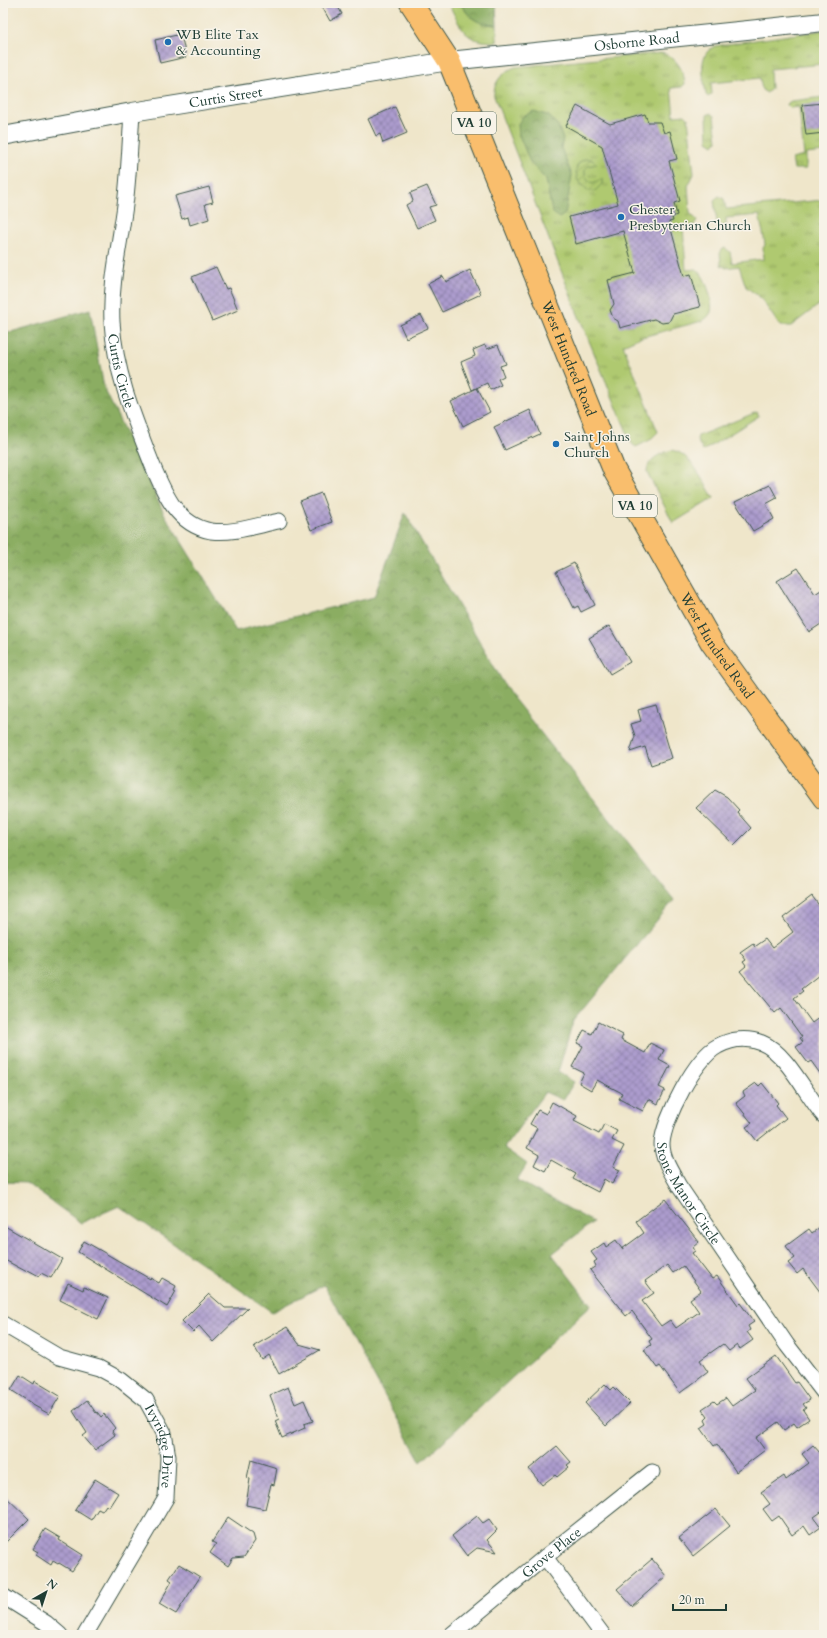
<svg xmlns="http://www.w3.org/2000/svg" width="827" height="1638" viewBox="0 0 827 1638" font-family="Cardo,serif">
<style>
.grass{fill:url(#grass-tufts);stroke:#678352}
.forest{fill:url(#forest-crowns);stroke:#55754b}
.garden{fill:url(#garden-furrows);stroke:#678352}
.building{fill:url(#building-cross-hatch);fill-rule:evenodd}
.lines{fill:none;stroke-linecap:round;stroke-linejoin:round}
.minor-casing{stroke:#3e564a;stroke-width:17}
.tertiary-casing{stroke:#3e564a;stroke-width:20}
.primary-casing{stroke:#3e564a;stroke-width:24}
.minor{stroke:#fff;stroke-width:15}
.tertiary{stroke:#fff;stroke-width:18}
.primary{stroke:#f9be6d;stroke-width:22}
.poi-dot{fill:#1f6fb2;stroke:#f7f3e8;stroke-width:1.5}
.labels{text-anchor:middle;dominant-baseline:central;stroke-width:3;stroke-linejoin:round;paint-order:stroke}
.shield{fill:#f7f3e8;stroke:#60746a;stroke-width:1}
.shield-label{font-size:13px;font-weight:bold;fill:#1f3d34}
.poi-label{font-size:14px;fill:#1f3d34;stroke:#f7f3e8;text-anchor:start}
.street-label{font-size:14px;fill:#1f3d34;stroke:#f7f3e8}
</style>
<defs>
<pattern id="grass-tufts" width="24" height="20" patternUnits="userSpaceOnUse"><rect width="24" height="20" fill="#afc96f"/><path d="M3 7l-1-3M5 7V3M7 7l1-3M15 17l-1-3M17 17v-4M19 17l1-3" fill="none" stroke="#8ea45c"/></pattern>
<pattern id="forest-crowns" width="20" height="18" patternUnits="userSpaceOnUse"><rect width="20" height="18" fill="#8bad62"/><path d="M2 6a3 3 0 1 1 6 0M12 15a3 3 0 1 1 6 0" fill="none" stroke="#718e52"/></pattern>
<pattern id="garden-furrows" width="10" height="10" patternUnits="userSpaceOnUse"><rect width="10" height="10" fill="#afc96f"/><path d="M-1 1l2-2M0 10L10 0M9 11l2-2" fill="none" stroke="#8ea45c"/></pattern>
<pattern id="building-cross-hatch" width="8" height="8" patternUnits="userSpaceOnUse"><rect width="8" height="8" fill="#ac9bcd"/><path d="M0 0l8 8M0 8l8-8" fill="none" stroke="#8b80a7"/></pattern>
</defs>
<rect width="100%" height="100%" fill="#f7f3e8"/>
<filter id="ink" filterUnits="userSpaceOnUse"><feTurbulence type="fractalNoise" baseFrequency=".025" numOctaves="2"/><feDisplacementMap in="SourceGraphic" scale="8" xChannelSelector="R" yChannelSelector="G"/><feConvolveMatrix kernelMatrix="1 2 1 2 8 2 1 2 1" color-interpolation-filters="sRGB"/></filter>
<filter id="wash" filterUnits="userSpaceOnUse"><feTurbulence type="fractalNoise" baseFrequency=".012" numOctaves="4" result="noise"/><feDisplacementMap in="SourceGraphic" scale="16" xChannelSelector="R" yChannelSelector="G"/><feGaussianBlur stdDeviation="0.9" result="paint"/><feColorMatrix in="noise" values="0 0 0 0 0 0 0 0 0 0 0 0 0 0 0 0 0 1.4 0 .05"/><feComposite in="paint" operator="in"/></filter>
<g filter="url(#wash)">
<rect width="100%" height="100%" fill="#efe6ca"/>
<g class="grass">
<path d="M448 3H460C471 19 476 24 497 25V42C463 42 463 30 448 3Z"/>
<path d="M824 30V64L770 69 771 89 767 93 762 90 760 78 711 83 712 94 708 97 706 95C704 78 696 55 715 46Z"/>
<path d="M661 53C676 56 684 70 685 84L682 87 671 88 674 116 685 115 688 118 694 174 688 186 690 213 697 220 694 225 683 226 686 270 696 269C705 273 714 303 711 312 709 316 706 319 702 321L638 338 623 345 658 432 650 440 636 447 632 444 577 312 494 96C493 82 503 72 515 67Z"/>
<polygon points="824,97 824,152 806,154 806,169 794,169 792,159 804,156 799,107 790,108 787,105 788,103 791,101"/>
<polygon points="711,113 714,116 717,141 714,145 708,141 707,115"/>
<path d="M719 196 724 199 726 209 824 200V301L791 326H780L760 297 746 287 739 266 726 268 721 265 720 251 725 248 730 252 732 263 764 259 763 248 765 245C764 234 761 226 759 215L726 218V231L723 233 718 230 714 200Z"/>
<polygon points="757,412 759,416 703,451 697,440 698,436"/>
<path d="M672 450C691 453 704 483 714 498L673 523 647 472C647 459 661 453 672 450Z"/>
</g>
<g class="forest">
<path d="M460 3H496L497 25C476 24 471 19 460 3Z"/>
<polygon points="534,111 549,116 558,126 563,139 561,148 572,175 565,214 559,218 552,212 546,180 530,162 519,135 518,124 523,116"/>
<polygon points="90,309 104,388 165,515 236,631 374,597 405,513 510,694 674,900 573,1021 558,1072 574,1082 563,1100 545,1092 504,1148 527,1164 517,1180 593,1222 552,1254 591,1305 421,1462 324,1285 272,1312 119,1206 81,1223 26,1183 3,1182 3,331 11,332"/>
</g>
<path class="garden" d="M585 159H591L597 164 588 166 585 169C584 176 587 180 593 183L602 179V184L595 191H589L578 181C575 171 575 163 585 159Z"/>
<g id="blocks">
<g class="building">
<polygon points="320,3 336,3 342,14 330,21"/>
<polygon points="181,34 186,57 160,63 155,40"/>
<polygon points="824,103 824,133 806,135 802,105"/>
<polygon points="577,106 610,124 645,114 648,122 660,122 664,133 670,131 677,159 669,161 680,201 674,203 677,215 672,217 673,221 669,222 684,276 691,274 700,307 673,314 669,322 662,323 654,319 620,328 618,321 613,318 610,310 614,304 608,280 635,273 623,231 576,244 569,217 618,204 602,146 566,126"/>
<polygon points="395,107 407,133 383,143 380,134 376,136 368,119"/>
<polygon points="427,186 436,205 429,207 435,220 417,228 406,205 413,201 410,193"/>
<polygon points="209,187 213,202 205,204 209,219 190,225 188,217 182,219 175,196"/>
<polygon points="216,267 226,289 229,288 238,310 212,321 192,277"/>
<polygon points="470,270 481,294 442,312 428,284 443,276 446,282"/>
<polygon points="421,315 428,328 406,338 400,325"/>
<polygon points="485,345 487,349 498,345 506,364 500,366 504,376 498,379 501,385 490,390 487,383 472,390 461,362 475,356 473,350"/>
<polygon points="477,388 490,412 463,426 451,401"/>
<polygon points="530,410 540,434 505,450 494,427"/>
<polygon points="770,485 777,498 766,504 774,519 753,531 735,502"/>
<polygon points="321,493 332,522 311,530 300,501"/>
<polygon points="574,563 595,605 581,612 578,606 574,608 556,572"/>
<polygon points="798,568 815,594 824,588 824,622 809,632 777,581"/>
<polygon points="609,626 630,662 610,674 589,638"/>
<polygon points="656,705 672,758 651,765 645,747 630,752 635,736 631,724 641,721 638,710"/>
<polygon points="715,790 727,797 739,810 737,812 751,828 734,845 696,808"/>
<polygon points="812,896 824,912 824,971 801,989 803,991 794,998 812,1023 824,1014 824,1079 811,1061 808,1063 796,1047 803,1042 800,1038 802,1037 781,1008 775,1013 740,971 746,966 743,962 746,960 740,952 753,943 755,946 765,939 772,948 793,932 783,918"/>
<polygon points="598,1022 623,1035 621,1040 645,1053 650,1043 664,1050 659,1060 670,1066 659,1087 665,1090 658,1104 649,1099 643,1111 619,1099 622,1093 597,1080 591,1090 579,1083 584,1073 572,1067 583,1046 577,1043 584,1030 592,1034"/>
<polygon points="756,1083 759,1086 762,1083 778,1103 776,1105 786,1118 757,1141 746,1127 752,1123 736,1103 745,1096 743,1092"/>
<polygon points="552,1102 577,1116 574,1121 599,1134 604,1124 617,1131 612,1140 624,1146 613,1167 620,1170 612,1184 604,1179 598,1192 573,1179 576,1174 551,1160 545,1171 534,1165 539,1155 527,1148 537,1128 530,1124 538,1110 546,1114"/>
<path d="M665 1199 699 1242 693 1247 695 1251 692 1253 712 1279 717 1276 738 1305 740 1303 754 1322 748 1326 750 1330 747 1332 753 1340 740 1349 737 1345 729 1351 723 1344 700 1360 708 1372 680 1393 660 1366 657 1368 644 1350 651 1345 649 1341 652 1339 632 1311 626 1316 590 1270 596 1266 594 1262 597 1260 591 1252 604 1243 606 1247 616 1240 622 1249 644 1233 636 1221ZM667 1265 673 1273 683 1266 701 1291 690 1299 699 1312 676 1328 670 1320 661 1326 642 1301 654 1293 645 1281Z"/>
<polygon points="824,1224 824,1297 803,1269 797,1274 788,1263 795,1258 786,1246 809,1229 812,1233"/>
<polygon points="3,1225 62,1259 51,1278 41,1273 39,1276 28,1270 27,1272 3,1259"/>
<polygon points="84,1241 150,1279 150,1278 159,1283 162,1278 176,1286 174,1290 176,1291 167,1307 78,1252"/>
<polygon points="68,1283 83,1290 84,1287 108,1298 98,1319 60,1300"/>
<polygon points="209,1294 225,1308 248,1308 213,1342 199,1326 193,1332 182,1321"/>
<polygon points="287,1327 299,1344 320,1350 279,1374 269,1355 262,1360 254,1346"/>
<polygon points="776,1356 795,1383 797,1382 810,1400 803,1404 806,1408 803,1410 809,1419 797,1427 794,1423 784,1430 778,1422 756,1438 765,1450 736,1472 717,1444 714,1446 701,1428 707,1424 705,1420 708,1417 702,1409 714,1401 717,1404 726,1398 732,1406 755,1390 746,1378"/>
<polygon points="20,1375 34,1384 35,1381 60,1396 49,1414 31,1404 31,1403 11,1390"/>
<polygon points="605,1384 611,1390 614,1387 630,1403 606,1426 585,1403"/>
<polygon points="288,1387 295,1404 304,1400 313,1421 304,1424 305,1428 282,1438 275,1421 279,1419 270,1395"/>
<polygon points="87,1400 96,1413 97,1412 101,1417 104,1414 115,1428 112,1431 115,1435 95,1450 83,1436 87,1433 73,1411"/>
<polygon points="813,1445 821,1454 824,1452 824,1510 814,1517 821,1527 810,1535 804,1526 792,1535 779,1516 772,1521 763,1509 770,1504 761,1492 784,1476 786,1480 809,1463 802,1454"/>
<polygon points="557,1446 571,1462 567,1465 569,1467 557,1477 555,1475 542,1485 529,1469"/>
<polygon points="251,1460 277,1468 274,1485 271,1484 265,1509 246,1505 250,1479 247,1478"/>
<polygon points="95,1479 118,1493 109,1507 106,1505 102,1511 98,1509 91,1520 75,1510"/>
<polygon points="3,1494 29,1519 3,1545"/>
<polygon points="716,1509 730,1526 693,1556 679,1538"/>
<polygon points="477,1516 483,1523 489,1519 497,1530 487,1540 497,1552 477,1548 467,1556 452,1536"/>
<polygon points="228,1517 253,1534 255,1541 244,1557 233,1558 228,1566 210,1553 216,1544 212,1542"/>
<polygon points="45,1529 60,1538 59,1540 83,1555 72,1571 59,1563 58,1564 53,1561 51,1565 36,1555 38,1552 33,1549"/>
<polygon points="652,1559 666,1576 632,1606 617,1589"/>
<polygon points="179,1564 200,1577 176,1614 159,1604 172,1581 169,1579"/>
</g>
</g>
</g>
<g filter="url(#ink)">
<use href="#blocks" fill-opacity="0" stroke="#3e564a" stroke-width="1"/>
<g class="lines">
<g class="minor-casing">
<g id="minor">
<path id="s1" d="M132 112C130 143 129 174 125 205 120 244 110 283 112 322 115 372 134 418 152 464 164 493 177 525 211 531 233 534 258 525 279 521"/>
<path id="s2" d="M824 1116C807 1096 786 1052 762 1043 747 1037 731 1039 718 1046 696 1057 663 1120 662 1144 662 1159 672 1173 679 1186L787 1345 824 1393"/>
<path id="s3" d="M3 1324 59 1357 99 1368 121 1380 146 1400 164 1433 168 1457 166 1498 85 1635"/>
<polyline points="545,1557 603,1635"/>
<polyline points="3,1596 46,1623 60,1635"/>
<path id="s4" d="M451 1635 545 1557 652 1472"/>
</g>
</g>
<g class="tertiary-casing">
<g id="tertiary">
<path id="s5" d="M3 136 132 112 449 61 824 22"/>
</g>
</g>
<g class="primary-casing">
<g id="primary">
<path id="s6" d="M411 3 449 61 614 470 712 643 824 798"/>
</g>
</g>
<use href="#minor" class="minor"/>
<use href="#tertiary" class="tertiary"/>
<use href="#primary" class="primary"/>
</g>
</g>
<g class="poi-dot">
<circle cx="168" cy="42" r="4"/>
<circle cx="621" cy="217" r="4"/>
<circle cx="556" cy="444" r="4"/>
</g>
<g class="labels">
<g class="shield">
<rect x="452" y="112" width="44" height="22" rx="3"/>
<rect x="613" y="495" width="44" height="22" rx="3"/>
</g>
<g class="shield-label">
<text x="474" y="123">VA 10</text>
<text x="635" y="506">VA 10</text>
</g>
<g class="poi-label">
<text x="176" y="34">WB Elite Tax<tspan x="176" dy="16">&amp; Accounting</tspan></text>
<text x="629" y="209">Chester<tspan x="629" dy="16">Presbyterian Church</tspan></text>
<text x="564" y="436">Saint Johns<tspan x="564" dy="16">Church</tspan></text>
</g>
<g class="street-label">
<text stroke="none"><textPath href="#s5" startOffset="641">Osborne Road</textPath></text>
<text stroke="none"><textPath href="#s5" startOffset="226">Curtis Street</textPath></text>
<text stroke="none"><textPath href="#s6" startOffset="390">West Hundred Road</textPath></text>
<text stroke="none"><textPath href="#s1" startOffset="261">Curtis Circle</textPath></text>
<text stroke="none"><textPath href="#s6" startOffset="714">West Hundred Road</textPath></text>
<text stroke="none"><textPath href="#s2" startOffset="314">Stone Manor Circle</textPath></text>
<text stroke="none"><textPath href="#s3" startOffset="213">Ivyridge Drive</textPath></text>
<text stroke="none"><textPath href="#s4" startOffset="130">Grove Place</textPath></text>
</g>
</g>
<rect width="827" height="1638" fill="none" stroke="#f7f3e8" stroke-width="16"/>
<g transform="translate(46 1592) rotate(39)" stroke="#f7f3e8" stroke-width="3" paint-order="stroke">
<path d="M0-3L7 15L0 10L-7 15Z" fill="#1f3d34"/>
<text y="-6" font-size="11" font-weight="bold" text-anchor="middle" fill="#1f3d34">N</text>
</g>
<path d="M673 1604v6h53v-6" fill="none" stroke="#1f3d34" stroke-width="2"/>
<text x="679" y="1604" font-size="12" fill="#1f3d34" stroke="#f7f3e8" stroke-width="3" paint-order="stroke">20 m</text>
</svg>
